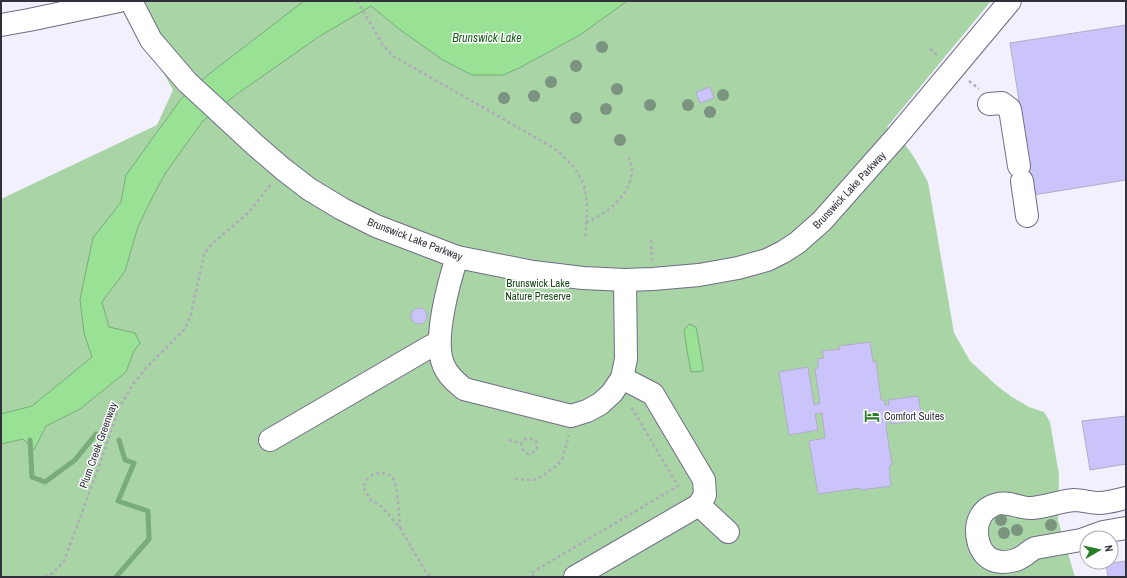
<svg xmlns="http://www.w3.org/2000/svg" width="1127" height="578" viewBox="0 0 1127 578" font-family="'Archivo Narrow',sans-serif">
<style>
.green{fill:#a8d4a6}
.water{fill:#98e195;stroke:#79ac7a}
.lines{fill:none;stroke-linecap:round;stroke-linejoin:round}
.stream{stroke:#79ac7a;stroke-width:5}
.building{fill:#cbc4fa;stroke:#b0adc9}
.minor-casing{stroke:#6f6c86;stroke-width:24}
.path{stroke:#adacb7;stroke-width:2.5;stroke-dasharray:3 3;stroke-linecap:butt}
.minor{stroke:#fff;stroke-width:22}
.tree{fill:#7a947f}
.labels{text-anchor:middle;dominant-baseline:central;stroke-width:3;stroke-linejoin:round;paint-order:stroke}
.street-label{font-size:11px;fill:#31303b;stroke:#fff}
.park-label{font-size:11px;fill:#184818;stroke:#fff}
.poi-label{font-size:11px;fill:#31303b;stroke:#fff;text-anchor:start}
.water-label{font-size:12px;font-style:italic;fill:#155e18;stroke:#fff}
</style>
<rect width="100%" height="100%" fill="#f1f0fc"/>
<polygon class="green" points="131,1 991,1 887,127 898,135 914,157 928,182 954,333 970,361 996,385 1012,397 1029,407 1044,412 1050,422 1059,475 1058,520 1060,527 1075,577 1,577 1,199 157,125 173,90 138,28"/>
<g class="water">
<polygon points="304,1 627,1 580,35 519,68 503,75 472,75 443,60 399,29 371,6 320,36 237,94 203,121 166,172 152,198 138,227 125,271 102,302 109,327 135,333 140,343 134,351 126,372 80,409 46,426 34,450 23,439 1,444 1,414 32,406 92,357 84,333 80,299 93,238 121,202 126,175 181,99 209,74"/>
<polygon points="689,324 696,327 703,367 703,371 691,372 688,356 684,330"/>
</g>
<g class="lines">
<g class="stream">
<polyline points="30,440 32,477 45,482 75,460 96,434"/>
<polyline points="116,577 149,539 148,511 118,501 134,463 125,460 119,440"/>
</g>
</g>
<g class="building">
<polygon points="1126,25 1126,180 1033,195 1014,182 1011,167 1029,164 1010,43"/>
<polygon points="710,87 714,98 700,103 696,92"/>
<circle cx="419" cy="316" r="8"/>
<polygon points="870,342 873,362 876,361 881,400 884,400 885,405 889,405 888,400 918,396 922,420 891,424 890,418 887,419 886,427 892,465 889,466 891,486 861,490 860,488 818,494 809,441 825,438 822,413 815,414 818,430 789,435 779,372 808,367 814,405 820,403 815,369 818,368 818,359 824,358 822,351 840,349 839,346"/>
<polygon points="1126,416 1126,464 1090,470 1082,421"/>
<polygon points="1125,561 1126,577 1108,577 1106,564"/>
</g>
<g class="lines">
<g class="minor-casing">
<g id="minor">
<polyline points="131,1 151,40 187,82 254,144 283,169 309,189 342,209 376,226 457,257 533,272 583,278 625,280 653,279 699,275 738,268 767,260 783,252 797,243 822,221 898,135 1010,1"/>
<polyline points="1,25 29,20 119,1"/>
<polyline points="989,104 1002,103 1010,109 1019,166"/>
<polyline points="1022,181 1027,216"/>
<path d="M457 257C449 282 432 342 444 366 448 376 457 383 464 389L571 416 587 411 600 404 612 393 622 378 626 359 625 280"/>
<polyline points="270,440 426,349 439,342"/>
<path d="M1126 498C1117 500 1108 503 1099 503 1091 503 1082 500 1074 500 1060 501 1046 507 1032 508 1018 509 1007 498 990 507 982 511 977 521 977 530 977 547 985 561 1002 562 1008 562 1015 561 1020 558 1026 555 1029 551 1035 548L1081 540 1103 532 1126 528"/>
<polyline points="699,505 728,532"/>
<polyline points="575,577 699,505 705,495 704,480 653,394 622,378"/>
</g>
</g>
<g class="path">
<path d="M357 1 383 45 393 56 552 147C590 176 589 195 585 239"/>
<polyline points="930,49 939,56"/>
<polyline points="969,81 979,89"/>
<path d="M586 222C606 215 632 194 632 170 631 166 630 162 629 158"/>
<polyline points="651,240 652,261"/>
<path d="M509 440 521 443C522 449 523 452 529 454L535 451 537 448 536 441 532 439H526L521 443"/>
<polyline points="515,479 533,480 542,476 556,466 562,460 569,435"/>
<path d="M400 528C399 517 398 486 393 478 389 473 380 472 375 474 368 476 365 482 363 488L371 500 382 507 400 528 424 569 430 577"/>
<polyline points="45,577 53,573 64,561 101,461 118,410 133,384 146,368 184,330 191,315 204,254 211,245 249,212 272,183"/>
<polyline points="534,577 531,573 678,486 630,405"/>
</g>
<use href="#minor" class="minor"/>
</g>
<g class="tree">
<circle cx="602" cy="47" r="6"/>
<circle cx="576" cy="66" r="6"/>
<circle cx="551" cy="82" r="6"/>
<circle cx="617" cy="89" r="6"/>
<circle cx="723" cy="95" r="6"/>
<circle cx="534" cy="96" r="6"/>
<circle cx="504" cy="98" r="6"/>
<circle cx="650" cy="105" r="6"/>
<circle cx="688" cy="105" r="6"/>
<circle cx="606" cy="109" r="6"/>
<circle cx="710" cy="112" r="6"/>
<circle cx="576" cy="118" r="6"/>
<circle cx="620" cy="140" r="6"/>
<circle cx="1001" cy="520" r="6"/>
<circle cx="1051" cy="525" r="6"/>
<circle cx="1017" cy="530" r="6"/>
<circle cx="1004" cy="533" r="6"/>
</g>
<defs>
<g id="hotel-bare" transform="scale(1.2)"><path d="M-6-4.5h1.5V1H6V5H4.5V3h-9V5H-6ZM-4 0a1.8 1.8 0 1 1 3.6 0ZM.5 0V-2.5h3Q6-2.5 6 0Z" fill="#297d2a" stroke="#fff" stroke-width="2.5" paint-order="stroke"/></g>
</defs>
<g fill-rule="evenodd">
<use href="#hotel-bare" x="872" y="416"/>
</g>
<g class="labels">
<g class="street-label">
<text transform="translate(849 190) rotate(-47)">Brunswick Lake Parkway</text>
<text transform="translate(415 239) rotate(21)">Brunswick Lake Parkway</text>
<text transform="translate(98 445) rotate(-70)">Plum Creek Greenway</text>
</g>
<g class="park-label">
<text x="538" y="283">Brunswick Lake<tspan x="538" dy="13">Nature Preserve</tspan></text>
</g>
<g class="poi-label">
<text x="884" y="416">Comfort Suites</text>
</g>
<g class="water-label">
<text x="487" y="38">Brunswick Lake</text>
</g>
</g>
<rect width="1127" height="578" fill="none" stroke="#31303b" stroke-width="4"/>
<g transform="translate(1099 550) rotate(81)"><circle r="19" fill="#ffffff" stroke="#adacb1"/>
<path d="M0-3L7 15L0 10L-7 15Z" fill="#297d2a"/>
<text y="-6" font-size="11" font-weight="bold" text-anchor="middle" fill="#31303b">N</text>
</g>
</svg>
